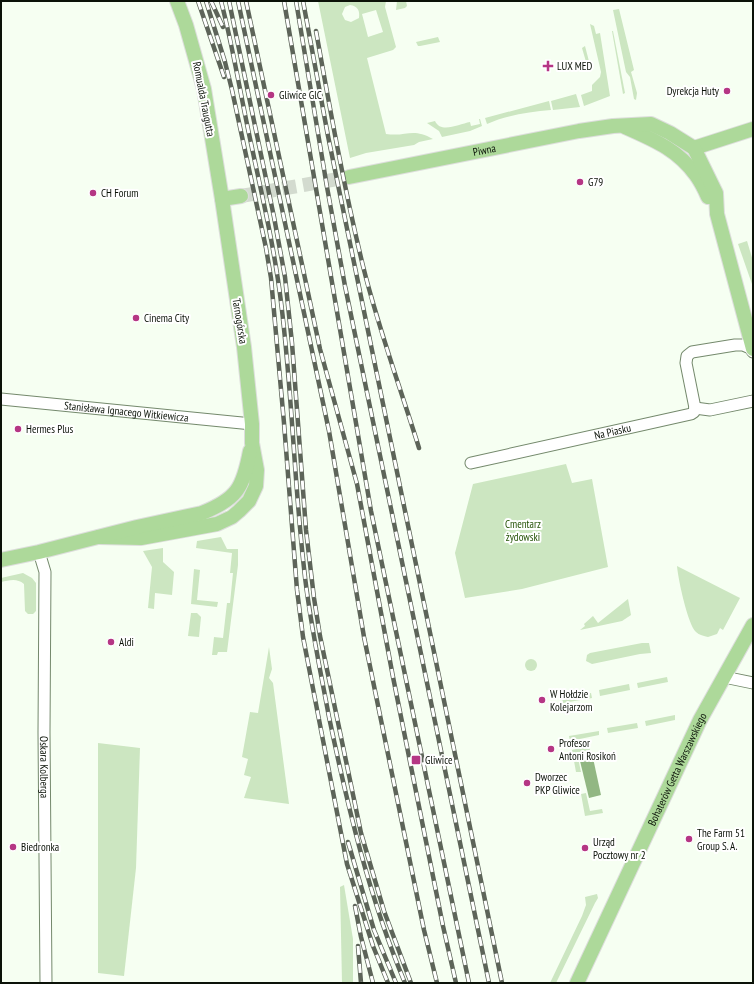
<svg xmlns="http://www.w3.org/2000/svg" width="754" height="984" font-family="'PT Sans Narrow',sans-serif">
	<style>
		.green { fill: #cce6c1; fill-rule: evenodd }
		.water { fill: #92b783 }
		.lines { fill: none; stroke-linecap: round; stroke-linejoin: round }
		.major-tunnel { stroke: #d3dbcf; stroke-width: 14; stroke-dasharray: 14 7; stroke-linecap: butt }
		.minor-casing { stroke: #74896c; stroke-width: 13 }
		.major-casing { stroke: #dddedc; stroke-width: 16 }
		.minor { stroke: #fff; stroke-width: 11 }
		.major { stroke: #add99a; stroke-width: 14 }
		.rail-casing { stroke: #5d6459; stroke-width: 4.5 }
		.rail { stroke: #fff; stroke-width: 3; stroke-dasharray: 9; stroke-linecap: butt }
		.poi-dot { fill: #b53684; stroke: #fff; stroke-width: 1.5 }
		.labels { text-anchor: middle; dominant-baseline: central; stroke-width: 4; stroke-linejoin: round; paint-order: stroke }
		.poi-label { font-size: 11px; fill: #0b1208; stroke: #fff; text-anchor: start }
		.street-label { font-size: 11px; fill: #0b1208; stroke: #fff }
		.park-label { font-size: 11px; fill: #245206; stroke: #fff }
	</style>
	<rect width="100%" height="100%" fill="#f6fff2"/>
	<g class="green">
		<path d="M318 1H386L385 7 396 47 393 50 367 58 386 134C407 137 412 127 433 139L419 142 414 145 366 153 350 158ZM350 5C358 6 360 11 359 18L351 22 345 20 342 14 345 7ZM376 10 383 32 368 37 362 14Z"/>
		<path d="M397 1H406L407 6 405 8 396 10Z"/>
		<path d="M619 9 634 70 631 72 637 93 636 100 634 99 630 77 626 72 613 10Z"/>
		<path d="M590 24 594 26 596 34 600 33 610 96 584 106 581 95 592 91V85L600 77 601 72Z"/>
		<path d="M612 31H613L625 93 623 94Z"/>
		<path d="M438 37 440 42 420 46H418L416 42Z"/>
		<path d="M585 46 591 69 589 72 582 48Z"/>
		<path d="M576 94 580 107 553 110 551 101Z"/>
		<path d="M549 101 551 110C529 112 507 115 487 124L485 118Z"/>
		<path d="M479 119H480L482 126 470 131 442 137 439 131 427 123 435 121C441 134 459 124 470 122L471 126 480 124Z"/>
		<path d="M747 241 753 261V287L738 244Z"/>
		<path d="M566 464 572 483 592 479 608 567 522 589 465 598 455 553 473 484Z"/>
		<path d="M221 537 227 549H238V565L227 652H218L217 655H212L214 637 223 638 227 603H230L233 573H230L232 553 196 548 197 541Z"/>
		<path d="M163 548V562L174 572 172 595 155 593 154 609 148 608 152 567 143 551Z"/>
		<path d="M677 566 740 598 723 630 720 628 717 634 708 637C704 636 699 635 696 632 688 625 678 579 677 566Z"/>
		<path d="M194 569 200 570 197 600 218 602 217 607 191 604Z"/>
		<path d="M23 573 32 578 36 583V611L33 614H28L25 611 24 584C17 578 10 580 1 582V578Z"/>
		<path d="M628 599 631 615 622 621 580 630 585 626 584 624 593 616 598 623Z"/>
		<path d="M191 613H197L201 617 199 637 188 636Z"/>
		<path d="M642 643H649L651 653 640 654 592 664 586 661 587 655 590 653Z"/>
		<path d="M269 647 272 669 269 678 273 683 289 804 244 798 251 777 244 775 248 759 242 757 250 712 258 713Z"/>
		<circle cx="531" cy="665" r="6"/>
		<path d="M667 677 668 682 638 688 637 683Z"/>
		<path d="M629 684 630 690 600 696 599 690Z"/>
		<path d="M591 693 592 698 563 703 562 698Z"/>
		<path d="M675 715V720L646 726 645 721Z"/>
		<path d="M637 723 638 728 608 733 607 728Z"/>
		<path d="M599 731V735L570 741 569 736Z"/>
		<path d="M98 743 140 748 136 868 124 976 98 973Z"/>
		<path d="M589 746 590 750 577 753 581 772H576L572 750Z"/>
		<path d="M586 793 590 811 602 809 603 813 585 816 581 794Z"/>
		<path d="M344 885 353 939V983H342L340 887Z"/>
		<path d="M597 894 598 898 595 903 556 983H550L582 916 586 905 585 897Z"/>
	</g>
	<path class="water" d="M593 758 601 795 589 798 580 761Z"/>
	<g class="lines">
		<path class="major-tunnel" d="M241 196 349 177"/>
		<defs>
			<g id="minor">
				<path id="s1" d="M1 399 252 424"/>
				<path d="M695 408 686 363 687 356 692 352 735 345H743L750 348 753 352"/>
				<path d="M695 408 710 410 753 401"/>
				<path id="s2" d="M471 463 691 414 694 412 695 408"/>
				<path id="s3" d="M39 552 45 572 44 732 46 983"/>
				<path d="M724 677 753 683"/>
			</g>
			<g id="major">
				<path d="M625 127C654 140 677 149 696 175 701 182 705 190 708 197"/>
				<path d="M694 148 753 129"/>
				<path id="s4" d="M349 177 579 131 613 126 651 124 670 133 694 148 716 193 717 214 753 349"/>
				<path d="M222 199 241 196"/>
				<path d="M99 537 141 538 217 524 232 517 239 511 249 501 256 486 257 470 252 443V424L244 347 222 199 204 89 186 25 177 1"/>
				<path d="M1 560 39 552 137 527 202 513C237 499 243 488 250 451"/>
				<path id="s5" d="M577 983 700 720 753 625"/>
			</g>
		</defs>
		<use href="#minor" class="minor-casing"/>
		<use href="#major" class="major-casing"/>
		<use href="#minor" class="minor"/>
		<use href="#major" class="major"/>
		<defs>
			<g id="rail">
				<path d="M198 1 224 77"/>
				<path d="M206 1 225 62 232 90 266 248 271 278 284 423 297 590 303 637 347 864 373 946 388 983"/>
				<path d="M211 1 223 27"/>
				<path d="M221 1C232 43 239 86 248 129 260 187 274 244 281 302 292 390 294 480 304 568 309 618 320 668 329 717 348 808 369 897 405 983"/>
				<path d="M229 1 274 217 285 277 292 343 306 530 314 598 320 636 361 833 384 911 411 983"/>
				<path d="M238 1 329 431 364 637 424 930 437 983"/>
				<path d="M246 1 320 349 357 484 393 677 443 926 456 983"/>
				<path d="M284 1 371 511 469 983"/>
				<path d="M296 1 327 187 345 286 489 983"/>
				<path d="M303 1 328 136 502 983"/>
				<path d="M316 31C330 109 344 188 363 266 378 327 400 387 419 448"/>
				<path d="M348 842 374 930 396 983"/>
				<path d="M355 906 361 937 373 983"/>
				<path d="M358 946 361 983"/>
			</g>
		</defs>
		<use href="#rail" class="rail-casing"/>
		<use href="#rail" class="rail"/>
	</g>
	<g class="poi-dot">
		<path d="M546 60h4v4h4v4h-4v4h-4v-4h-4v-4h4z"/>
		<circle cx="727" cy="91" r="4"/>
		<circle cx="271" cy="95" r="4"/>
		<circle cx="580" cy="182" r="4"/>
		<circle cx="93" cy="193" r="4"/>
		<circle cx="136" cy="318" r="4"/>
		<circle cx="18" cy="429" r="4"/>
		<circle cx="111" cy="642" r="4"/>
		<circle cx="542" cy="700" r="4"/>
		<circle cx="551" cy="749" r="4"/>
		<rect x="411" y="755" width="10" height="10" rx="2"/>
		<circle cx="527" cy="783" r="4"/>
		<circle cx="689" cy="839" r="4"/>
		<circle cx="13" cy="847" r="4"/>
		<circle cx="585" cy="848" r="4"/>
	</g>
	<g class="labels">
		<g class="poi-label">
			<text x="557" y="66">LUX MED</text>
			<text x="719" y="91" text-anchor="end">Dyrekcja Huty</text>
			<text x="279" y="95">Gliwice GlC</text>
			<text x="588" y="182">G79</text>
			<text x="101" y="193">CH Forum</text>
			<text x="144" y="318">Cinema City</text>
			<text x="26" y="429">Hermes Plus</text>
			<text x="119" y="642">Aldi</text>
			<text x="550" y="694">W Hołdzie<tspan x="550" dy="13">Kolejarzom</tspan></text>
			<text x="559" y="743">Profesor<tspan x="559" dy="13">Antoni Rosikoń</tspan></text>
			<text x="425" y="760">Gliwice</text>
			<text x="535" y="777">Dworzec<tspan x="535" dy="13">PKP Gliwice</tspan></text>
			<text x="697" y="833">The Farm 51<tspan x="697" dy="13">Group S. A.</tspan></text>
			<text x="593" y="842">Urząd<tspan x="593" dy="13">Pocztowy nr 2</tspan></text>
			<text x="21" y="847">Biedronka</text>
		</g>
		<g class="street-label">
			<text transform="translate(204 99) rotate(79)">Romualda Traugutta</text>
			<text stroke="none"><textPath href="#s4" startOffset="138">Piwna</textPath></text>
			<text transform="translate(240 321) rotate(81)">Tarnogórska</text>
			<text stroke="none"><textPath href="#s1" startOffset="126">Stanisława Ignacego Witkiewicza</textPath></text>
			<text stroke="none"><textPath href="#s2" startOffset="145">Na Piasku</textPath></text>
			<text stroke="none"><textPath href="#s3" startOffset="216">Oskara Kolberga</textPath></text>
			<text stroke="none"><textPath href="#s5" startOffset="236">Bohaterów Getta Warszawskiego</textPath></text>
		</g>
		<g class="park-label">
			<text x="523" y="524">Cmentarz<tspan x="523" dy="13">żydowski</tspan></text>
		</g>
	</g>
	<rect width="754" height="984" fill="none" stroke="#0b1208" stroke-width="4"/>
</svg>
